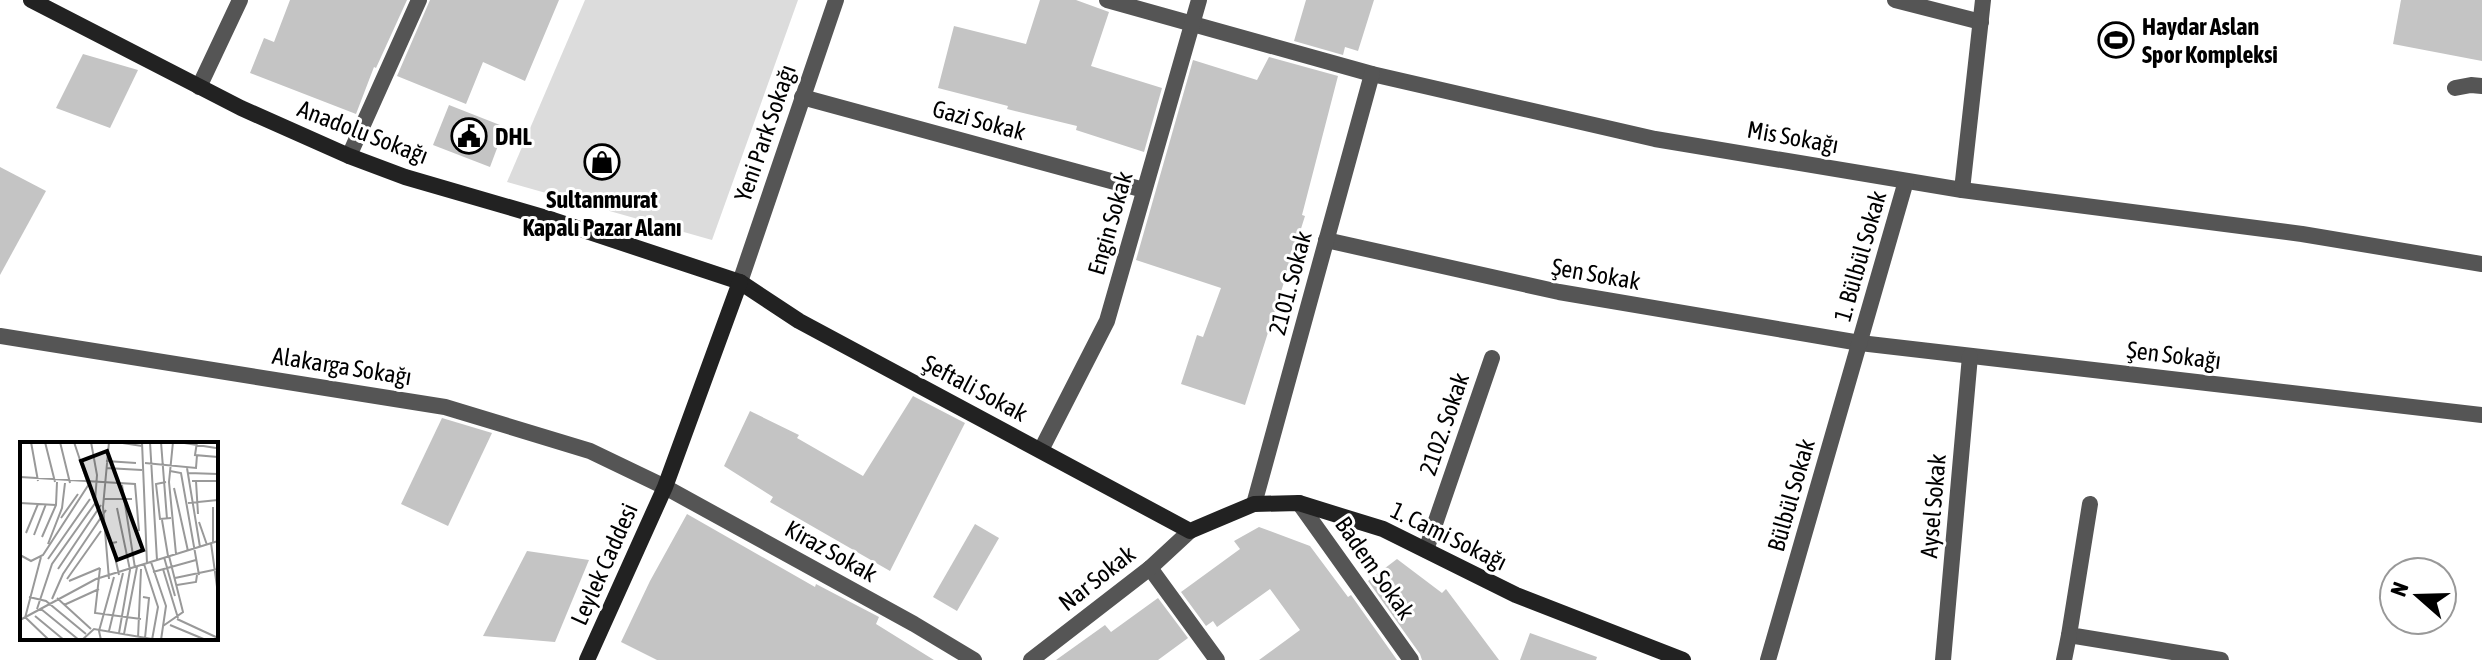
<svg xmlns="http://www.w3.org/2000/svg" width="2482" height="660" font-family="'Asap Condensed',sans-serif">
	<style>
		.green { fill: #dcdcdc }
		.building { fill: #c4c4c4 }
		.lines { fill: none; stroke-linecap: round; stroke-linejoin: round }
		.lane { stroke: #555; stroke-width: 16 }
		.street { stroke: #555; stroke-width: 16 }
		.secondary { stroke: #222; stroke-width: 16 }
		.labels { text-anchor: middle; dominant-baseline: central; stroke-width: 6; stroke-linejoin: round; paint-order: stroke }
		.poi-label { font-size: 24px; font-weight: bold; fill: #000; stroke: #fff; text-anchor: start }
		.street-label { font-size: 24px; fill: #000; stroke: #fff }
		.inset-road { fill: none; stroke: #999; stroke-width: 2 }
		.view { fill: #000; fill-opacity: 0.15; stroke: #000; stroke-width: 4 }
		.inset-edge { fill: none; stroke: #000; stroke-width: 4 }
	</style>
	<rect width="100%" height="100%" fill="#fff"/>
	<path class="green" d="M585 0H798L712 240 507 182Z"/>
	<g class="building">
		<path d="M290 0H407L376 68 374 67 356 114 250 73 264 38 274 42Z"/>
		<path d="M430 0H559L525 81 483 62 466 104 397 76Z"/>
		<path d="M1040 0H1076L1109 12 1091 66 1162 88 1144 152 1076 130 1077 126 1007 109 1008 106 938 88 954 26 1026 44Z"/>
		<path d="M1306 0H1374L1358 51 1345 47 1343 55 1294 41Z"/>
		<path d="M2401 0H2482V61L2393 44Z"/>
		<path d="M83 54 138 70 110 128 56 108Z"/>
		<path d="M1269 57 1338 76 1302 215 1305 216 1245 405 1181 384 1197 335 1203 337 1221 288 1136 260 1193 60 1257 80Z"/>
		<path d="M449 105 505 127 490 167 433 145Z"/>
		<path d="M0 167 46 191 0 275Z"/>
		<path d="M913 396 965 423 890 571 770 502 773 497 724 466 750 411 799 435 797 438 863 476Z"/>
		<path d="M442 418 492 433 448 526 401 504Z"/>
		<path d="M687 514 815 587 816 584 879 617 876 624 934 660H657L621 642 650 581Z"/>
		<path d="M975 524 999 538 957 611 933 597Z"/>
		<path d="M1259 527 1310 546 1348 597 1351 595 1397 660H1259L1300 630 1270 589 1217 627 1213 621 1206 626 1181 592 1240 549 1234 541Z"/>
		<path d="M527 551 589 560 555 642 483 636Z"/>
		<path d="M1397 559 1442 593 1446 589 1499 660H1422L1420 654 1368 581Z"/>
		<path d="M1158 598 1188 638 1158 660H1056L1105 625 1111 632Z"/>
		<path d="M1530 633 1597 657 1596 660H1520Z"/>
	</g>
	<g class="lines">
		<path class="lane" d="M2455 88 2471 85 2482 86"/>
		<g class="street">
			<path d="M1107 0 1372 74 1655 139 1962 190 2302 234 2482 264"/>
			<path d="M1895 0 1981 22"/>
			<path d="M199 87 240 0"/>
			<path d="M802 97 1144 190"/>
			<path d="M349 156 419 0"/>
			<path d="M1962 190 1983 0"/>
			<path d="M1326 240 1559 292 1860 343 2482 415"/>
			<path d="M740 282 836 0"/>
			<path d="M0 336 445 407 590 451 665 487 914 624 974 660"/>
			<path d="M1041 450 1107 321 1199 0"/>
			<path d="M1299 503 1411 660"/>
			<path d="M1254 504 1372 74"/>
			<path d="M2090 504 2069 635 2221 660"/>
			<path d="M1426 550 1492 358"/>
			<path d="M1150 568 1217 660"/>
			<path d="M1031 660 1150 568 1190 531"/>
			<path d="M1768 660 1906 181"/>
			<path d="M1943 660 1970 356"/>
			<path d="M2064 660 2069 635"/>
		</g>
		<g class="secondary">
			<path d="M31 0 241 108 349 156 405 177 553 220 740 282 799 321 1190 531 1254 504 1299 503 1383 529 1516 595 1683 660"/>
			<path d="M587 660 665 487 740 282"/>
		</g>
	</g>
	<defs>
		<symbol id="stadium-ring" viewBox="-11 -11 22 22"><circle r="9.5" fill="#fff" stroke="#000" stroke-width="1.5"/><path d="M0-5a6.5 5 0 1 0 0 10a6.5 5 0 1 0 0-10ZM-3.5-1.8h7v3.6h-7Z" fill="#000"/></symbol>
		<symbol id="civic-ring" viewBox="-11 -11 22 22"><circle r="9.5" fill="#fff" stroke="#000" stroke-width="1.5"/><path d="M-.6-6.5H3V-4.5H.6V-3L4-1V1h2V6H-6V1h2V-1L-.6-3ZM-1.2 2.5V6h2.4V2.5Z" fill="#000"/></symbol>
		<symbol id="shop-ring" viewBox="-11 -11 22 22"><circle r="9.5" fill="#fff" stroke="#000" stroke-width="1.5"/><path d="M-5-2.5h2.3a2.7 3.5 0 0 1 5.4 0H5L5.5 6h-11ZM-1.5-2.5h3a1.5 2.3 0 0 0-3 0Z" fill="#000"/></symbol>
	</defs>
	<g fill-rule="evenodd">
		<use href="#stadium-ring" x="2096" y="20" width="40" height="40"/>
		<use href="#civic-ring" x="449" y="116" width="40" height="40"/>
		<use href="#shop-ring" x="582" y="142" width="40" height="40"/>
	</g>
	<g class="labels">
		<g class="poi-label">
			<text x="2142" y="26">Haydar Aslan<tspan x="2142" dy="28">Spor Kompleksi</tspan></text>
			<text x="495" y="136">DHL</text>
			<text x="602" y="199" text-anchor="middle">Sultanmurat<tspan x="602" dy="28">Kapalı Pazar Alanı</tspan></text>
		</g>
		<g class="street-label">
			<text transform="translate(979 120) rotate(15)">Gazi Sokak</text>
			<text transform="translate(363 132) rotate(21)">Anadolu Sokağı</text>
			<text transform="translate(765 133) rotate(-71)">Yeni Park Sokağı</text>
			<text transform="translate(1793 137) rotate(10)">Mis Sokağı</text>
			<text transform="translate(1110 223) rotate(-74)">Engin Sokak</text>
			<text transform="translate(1860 256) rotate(-74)">1. Bülbül Sokak</text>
			<text transform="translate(1596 274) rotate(10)">Şen Sokak</text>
			<text transform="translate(1290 283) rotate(-75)">2101. Sokak</text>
			<text transform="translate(2174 355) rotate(7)">Şen Sokağı</text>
			<text transform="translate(342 366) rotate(9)">Alakarga Sokağı</text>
			<text transform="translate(975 388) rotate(28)">Şeftali Sokak</text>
			<text transform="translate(1444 424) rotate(-71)">2102. Sokak</text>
			<text transform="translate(1791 495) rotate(-74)">Bülbül Sokak</text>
			<text transform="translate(1933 506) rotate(-85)">Aysel Sokak</text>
			<text transform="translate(1449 536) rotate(26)">1. Cami Sokağı</text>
			<text transform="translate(831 551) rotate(29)">Kiraz Sokak</text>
			<text transform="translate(604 564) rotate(-66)">Leylek Caddesi</text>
			<text transform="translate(1375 568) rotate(55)">Badem Sokak</text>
			<text transform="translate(1097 578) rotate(-38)">Nar Sokak</text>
		</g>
	</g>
	<g transform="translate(20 442)">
		<rect width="198" height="198" fill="#fff"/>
		<path class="inset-road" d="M11 0 18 39M25 0 35 40M40 0 50 41M54 0 68 42M71 0 77 33 75 59M96 0 122 4M122 0 127 121M130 0 137 118M141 0 147 77M153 0 149 40 156 112M158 0 196 6M177 0 175 13 198 15M86 19 116 21M125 21 176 26 177 13M86 26 122 28M167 26 180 105M150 29 161 31 179 133M168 31 198 32M0 35 115 42 119 89M172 39H198M176 39 178 72M146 40 136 42 140 77 151 76M102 43 115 126M154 46 168 109M84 57H112M0 61 36 63M168 61 198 58M97 66 110 128 99 191M41 76 58 52M142 78 148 114M179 80 187 103M6 91 18 62M14 93 26 62M22 95 36 63 37 40M97 100 92 101 99 133M191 101 198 152M193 101V65M28 102 42 66 45 41M0 113 11 119 23 113 69 42M144 115 155 154M28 117 70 57M131 120 146 164 141 198M124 122 138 165 132 198M80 126 75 171 121 177M38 127 81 63M143 127 158 176M133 130 176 118M155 136 198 127M47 137 81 89M89 137 83 65 89 0M49 139 80 126M157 143 176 140 177 133M9 155 26 159 66 192M123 155 129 156 125 196M37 156 71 187M32 157 43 132 86 68M44 163 79 147M17 167 32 122 76 60M21 167 59 198M15 174 44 198M5 175 29 198M5 176 21 115M157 177 198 196M0 178 76 137 198 99M150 183 186 198M143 184 163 170 149 114M89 189 103 131M104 192 117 125M118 196 121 127M62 198 74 187 132 197M81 198 79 189 94 135"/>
		<path class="view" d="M87 9 123 108 97 118 61 19Z"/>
		<rect width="198" height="198" class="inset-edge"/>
	</g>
	<g transform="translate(2418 596) rotate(290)"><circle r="38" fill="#ffffff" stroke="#999999" stroke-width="2"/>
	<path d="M0-6L14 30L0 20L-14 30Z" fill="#000000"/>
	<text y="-12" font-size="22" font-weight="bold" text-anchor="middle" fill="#000000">N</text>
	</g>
</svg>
